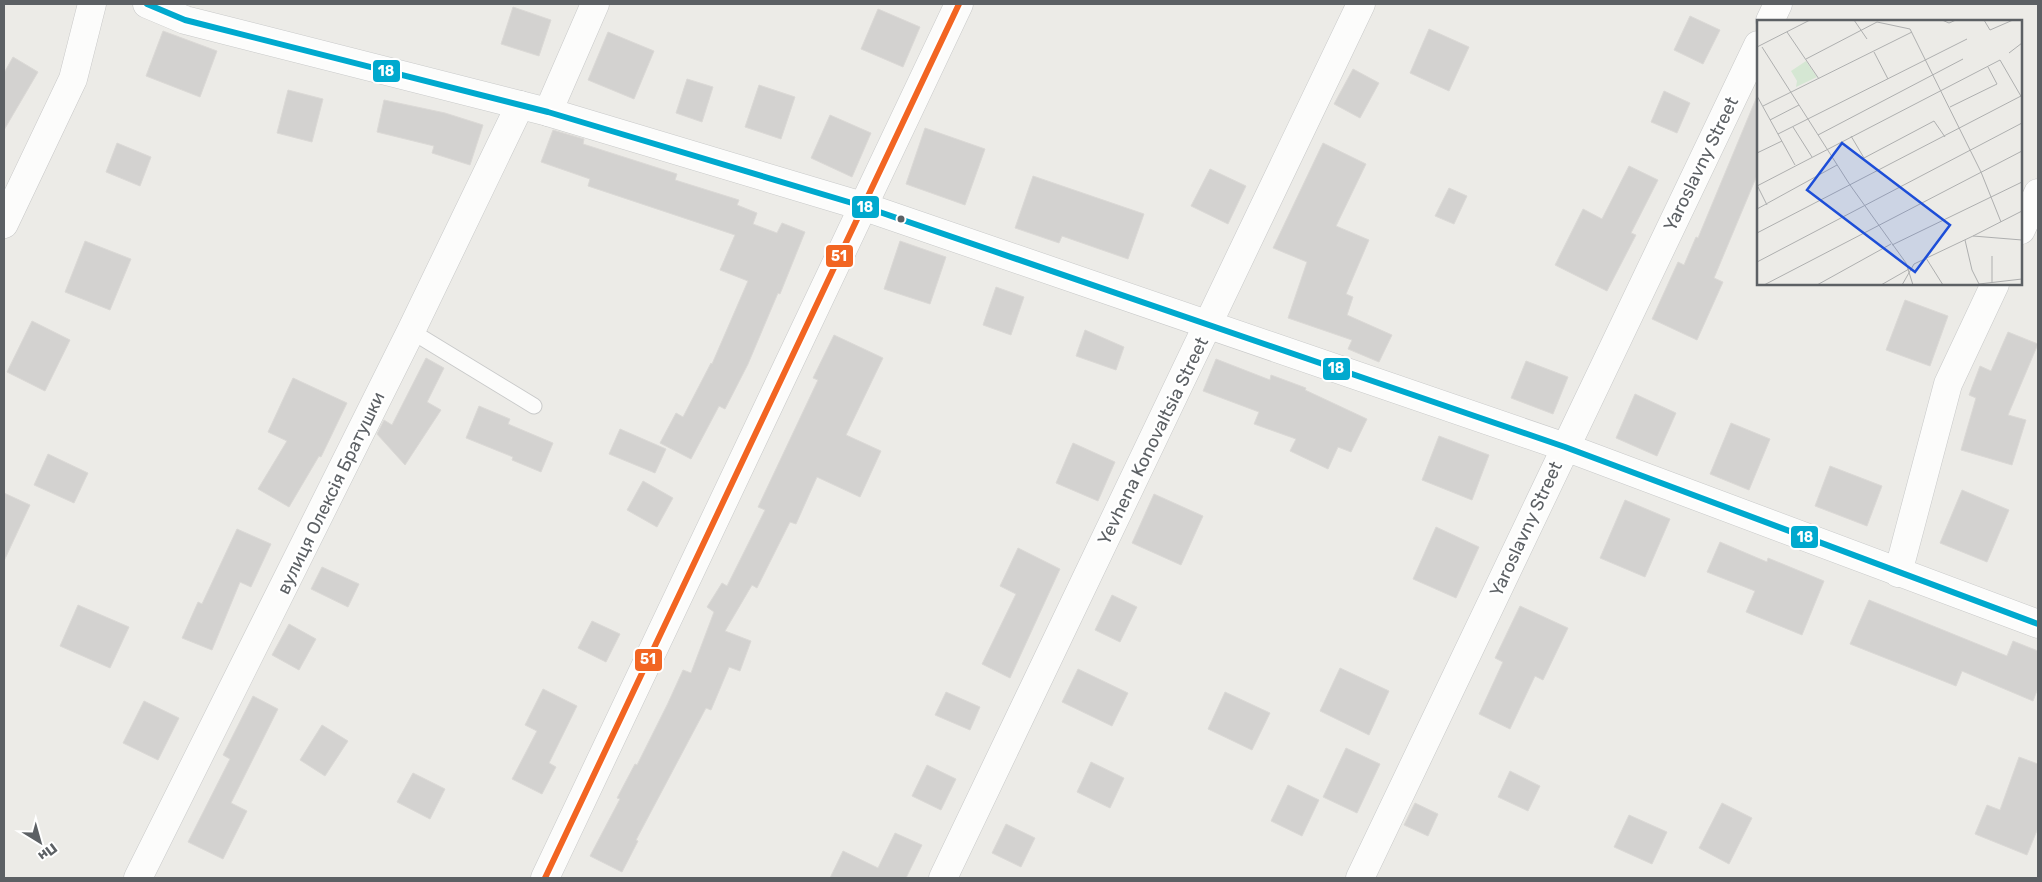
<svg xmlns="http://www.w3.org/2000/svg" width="2042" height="882" font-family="Rubik,sans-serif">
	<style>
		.building { fill: #d3d2d0; stroke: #dbd9d6 }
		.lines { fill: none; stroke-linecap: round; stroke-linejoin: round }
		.lane-casing { stroke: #c8c9c9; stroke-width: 17 }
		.street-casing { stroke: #c8c9c9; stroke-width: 29 }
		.secondary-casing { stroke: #c7c7c7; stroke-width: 29 }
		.lane { stroke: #fcfcfb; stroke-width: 15 }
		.street { stroke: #fcfcfb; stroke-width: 28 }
		.secondary { stroke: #fcfcfb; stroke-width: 28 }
		.bus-1-casing { stroke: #fff; stroke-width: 10 }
		.bus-2-casing { stroke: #fff; stroke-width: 10 }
		.bus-1 { stroke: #00a9ce; stroke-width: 6 }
		.bus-2 { stroke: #f26522; stroke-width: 6 }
		.bus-dot { fill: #5c6064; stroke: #fff; stroke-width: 2 }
		.labels { text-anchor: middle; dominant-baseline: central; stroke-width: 5; stroke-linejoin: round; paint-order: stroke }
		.street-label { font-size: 18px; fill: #5c6064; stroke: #fff }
		.inset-road { fill: none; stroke: #aeafaf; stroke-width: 1 }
		.view { fill: #1d4ed8; fill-opacity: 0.15; stroke: #1d4ed8; stroke-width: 2.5 }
		.inset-edge { fill: none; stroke: #5c6064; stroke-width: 2.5 }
		.line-badge { stroke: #fff; stroke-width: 2 }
		.badge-label { font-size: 14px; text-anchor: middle; font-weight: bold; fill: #fff }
	</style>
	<rect width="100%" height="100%" fill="#ecebe7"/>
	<g class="building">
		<path d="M513 7 551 20 539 56 501 44Z"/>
		<path d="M878 9 920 27 903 67 861 49Z"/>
		<path d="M1690 16 1720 30 1703 64 1674 50Z"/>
		<path d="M1429 29 1469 47 1449 91 1410 73Z"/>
		<path d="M163 31 217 51 200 97 146 76Z"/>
		<path d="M608 32 654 51 634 99 588 80Z"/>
		<path d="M13 57 38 72 4 130V73Z"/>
		<path d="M1353 69 1379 83 1360 118 1334 104Z"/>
		<path d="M687 79 713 87 702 122 676 113Z"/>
		<path d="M759 85 795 97 781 139 745 127Z"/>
		<path d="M288 90 323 99 312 142 277 133Z"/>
		<path d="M1664 91 1690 103 1677 133 1651 122Z"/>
		<path d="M1758 94V173L1714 278 1723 282 1697 340 1652 319 1678 262 1684 265 1696 237 1698 238Z"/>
		<path d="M384 100 445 113 483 125 470 165 432 153 434 146 377 132Z"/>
		<path d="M830 115 871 133 852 177 811 158Z"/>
		<path d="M925 128 985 149 965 205 906 184Z"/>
		<path d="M553 130 584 139 583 144 677 174 675 180 739 200 737 205 757 213 753 224 777 233 782 223 805 232 780 294 778 293 748 364 725 409 719 406 691 459 660 443 676 413 683 417 711 363 712 364 748 281 720 270 735 235 588 186 590 179 541 162Z"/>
		<path d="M117 143 151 157 140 186 106 172Z"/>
		<path d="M1323 143 1366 164 1336 226 1369 240 1346 294 1353 297 1347 315 1392 335 1379 362 1348 349 1352 340 1288 318 1307 262 1273 248Z"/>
		<path d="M1629 166 1658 180 1631 233 1636 235 1607 291 1555 265 1583 209 1602 219Z"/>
		<path d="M1210 169 1246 186 1228 224 1191 206Z"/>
		<path d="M1033 176 1144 214 1128 259 1062 236 1059 243 1015 228Z"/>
		<path d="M1449 188 1467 196 1454 224 1435 216Z"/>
		<path d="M85 241 131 259 110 310 65 292Z"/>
		<path d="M900 241 946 257 930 304 884 289Z"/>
		<path d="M996 287 1024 297 1011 335 983 325Z"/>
		<path d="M1905 300 1948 316 1930 366 1886 350Z"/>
		<path d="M32 321 70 340 45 391 7 372Z"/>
		<path d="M1085 330 1124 347 1116 370 1076 356Z"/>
		<path d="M2008 332 2038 344 2008 415 2026 420 2012 465 1961 450 1976 398 1969 395 1980 366 1991 371Z"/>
		<path d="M834 335 883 358 846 435 881 451 860 497 817 477 796 524 790 522 757 588 752 585 725 631 751 641 740 671 729 667 711 710 706 708 636 840 638 841 622 872 590 856 620 799 617 798 635 764 637 765 668 703 683 670 691 673 714 612 707 607 722 583 727 586 765 510 758 507 818 380 813 378Z"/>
		<path d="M426 358 444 368 427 402 441 410 405 465 377 434 384 420 392 425Z"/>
		<path d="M1216 359 1270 380 1271 375 1306 388 1305 390 1367 419 1351 452 1338 447 1328 469 1290 451 1296 439 1254 424 1259 412 1203 391Z"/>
		<path d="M1526 361 1568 377 1553 414 1511 398Z"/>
		<path d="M293 378 347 403 321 457 319 456 289 507 258 489 287 441 268 432Z"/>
		<path d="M1635 394 1676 413 1657 456 1616 438Z"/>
		<path d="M479 406 510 419 508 424 553 443 541 472 512 460 513 457 466 438Z"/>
		<path d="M1731 423 1770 439 1749 490 1710 474Z"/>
		<path d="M620 429 666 449 655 473 609 454Z"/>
		<path d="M1439 436 1489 455 1472 500 1422 480Z"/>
		<path d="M1073 443 1115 462 1098 501 1056 483Z"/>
		<path d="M48 454 88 473 74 503 34 485Z"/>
		<path d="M1830 466 1882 486 1867 526 1815 506Z"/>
		<path d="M643 481 673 498 657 527 627 510Z"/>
		<path d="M1962 490 2009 510 1987 562 1940 543Z"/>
		<path d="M4 493 30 505 4 561Z"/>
		<path d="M1154 494 1203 516 1181 565 1132 543Z"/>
		<path d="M1625 500 1670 519 1645 577 1600 558Z"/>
		<path d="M1436 527 1479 547 1456 598 1413 579Z"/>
		<path d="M237 529 271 544 251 587 240 582 212 650 182 638 198 602 202 604Z"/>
		<path d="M1720 542 1767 562 1768 558 1824 581 1802 635 1746 612 1755 591 1707 572Z"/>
		<path d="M1018 548 1060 569 1010 678 982 664 1016 594 1000 586Z"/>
		<path d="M322 567 359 584 348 607 311 589Z"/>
		<path d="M1112 595 1137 607 1120 642 1095 630Z"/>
		<path d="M1869 600 2007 656 2013 641 2038 651V688L2033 701 1962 671 1956 686 1850 644Z"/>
		<path d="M78 605 129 627 110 668 60 646Z"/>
		<path d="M1520 606 1568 628 1543 680 1535 676 1510 729 1479 714 1503 662 1495 658Z"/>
		<path d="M592 621 620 634 606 662 578 648Z"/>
		<path d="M289 624 316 639 299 670 272 655Z"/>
		<path d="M1340 668 1389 691 1369 735 1320 711Z"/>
		<path d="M1078 669 1128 693 1112 726 1062 702Z"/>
		<path d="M543 689 577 706 549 763 556 767 542 794 512 779 537 731 525 725Z"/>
		<path d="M946 692 980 707 970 730 935 715Z"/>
		<path d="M1225 692 1270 713 1252 750 1208 729Z"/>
		<path d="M253 696 278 709 231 803 247 811 223 859 188 842 230 759 223 755Z"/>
		<path d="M144 701 179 718 158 760 123 743Z"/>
		<path d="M322 725 348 741 325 776 300 760Z"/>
		<path d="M1346 748 1380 764 1357 813 1323 797Z"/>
		<path d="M2019 757 2038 764V828L2027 855 1975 834 1987 805 2000 810Z"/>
		<path d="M1091 762 1124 778 1110 808 1077 792Z"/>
		<path d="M927 765 956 779 941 810 912 796Z"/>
		<path d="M1510 771 1540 786 1528 811 1498 797Z"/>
		<path d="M413 773 445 789 430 819 397 802Z"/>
		<path d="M1288 785 1319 800 1302 836 1271 821Z"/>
		<path d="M1415 803 1438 814 1428 836 1404 825Z"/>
		<path d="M1722 803 1752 818 1729 864 1699 848Z"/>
		<path d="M1629 815 1667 832 1652 864 1614 847Z"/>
		<path d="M1006 824 1035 838 1021 867 992 853Z"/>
		<path d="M895 833 922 845 906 878H830L843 851 878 868Z"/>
	</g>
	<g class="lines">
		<defs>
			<path id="lane" d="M411 331 534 406"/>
			<g id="street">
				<path d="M147 4 185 20 548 112 862 206 1565 447 2038 624"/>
				<path d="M1770 21 1778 4"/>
				<path d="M548 112 595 4"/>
				<path d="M2021 230 2038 193"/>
				<path d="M1898 573 1948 384 1995 284"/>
				<path d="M138 878 411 331 520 105"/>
				<path d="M545 878 959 4"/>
				<path d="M943 878 1361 4"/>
				<path d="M1360 878 1758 45"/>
			</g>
			<path id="secondary" d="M4 224 73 79 92 4"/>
		</defs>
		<use href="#lane" class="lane-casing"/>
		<use href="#street" class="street-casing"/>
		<use href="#secondary" class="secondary-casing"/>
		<use href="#lane" class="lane"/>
		<use href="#street" class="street"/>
		<use href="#secondary" class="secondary"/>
		<defs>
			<path id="bus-1" d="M147 4 185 20 548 112 862 206 1565 447 2038 624"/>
			<path id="bus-2" d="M545 878 959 4"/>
		</defs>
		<use href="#bus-1" class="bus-1-casing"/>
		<use href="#bus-2" class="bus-2-casing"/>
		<use href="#bus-1" class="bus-1"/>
		<use href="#bus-2" class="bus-2"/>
	</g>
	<circle class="bus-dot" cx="901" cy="219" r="4.5"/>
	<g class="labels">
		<g class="street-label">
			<text transform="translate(1701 164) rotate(-64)">Yaroslavny Street</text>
			<text transform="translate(1153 441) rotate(-64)">Yevhena Konovaltsia Street</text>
			<text transform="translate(331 493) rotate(-64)">вулиця Олексія Братушки</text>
			<text transform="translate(1526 529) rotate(-65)">Yaroslavny Street</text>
		</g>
	</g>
	<g transform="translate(1757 20)">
		<rect width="265" height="265" fill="#ecebe7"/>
		<path d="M49 41 60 57 39 67 40 61 34 51Z" fill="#d5e7d3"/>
		<path class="inset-road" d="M97 0 110 19M185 0 192 3 199 0M227 0 233 10 256 0M30 12 62 59M0 27 53 0M5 27 93 165 149 243 156 265M117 32 131 59M252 33 265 23M49 39 120 2 153 9 224 152 244 202M0 76 38 145M6 86 155 12M193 87 240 64 231 47M13 100 42 85M36 107 55 137M21 114 210 19M61 115 206 39M94 116 107 138 177 101 188 117M0 133 25 121M0 165 10 185M0 166 243 40 265 78M0 189 80 145M0 213 264 76M216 216 265 191M208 220 215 250 222 264 265 259M135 225 265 162M235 236V262M169 238 186 265M0 242 265 103M7 265 265 131M60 265 134 224M124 265 152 249M145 265 157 244 216 216 265 220"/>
		<path class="view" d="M85 123 193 205 158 252 50 170Z"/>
		<rect width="265" height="265" class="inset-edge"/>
	</g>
	<g class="line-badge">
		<rect x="372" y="59" width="29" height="24" rx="5" fill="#00a9ce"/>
		<rect x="851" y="195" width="29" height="24" rx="5" fill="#00a9ce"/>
		<rect x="825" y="244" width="29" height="24" rx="5" fill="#f26522"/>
		<rect x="1322" y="357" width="29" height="24" rx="5" fill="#00a9ce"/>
		<rect x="1790" y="525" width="29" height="24" rx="5" fill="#00a9ce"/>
		<rect x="634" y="648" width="29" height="24" rx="5" fill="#f26522"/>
	</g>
	<g class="badge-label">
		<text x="386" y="76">18</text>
		<text x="865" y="212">18</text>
		<text x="839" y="261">51</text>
		<text x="1336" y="373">18</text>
		<text x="1805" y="542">18</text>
		<text x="648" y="664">51</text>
	</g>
	<rect width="2042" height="882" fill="none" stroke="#5c6064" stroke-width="10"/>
	<g transform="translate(40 842) rotate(143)" stroke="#ffffff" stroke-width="4" paint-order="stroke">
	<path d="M0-4L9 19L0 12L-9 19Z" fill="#5c6064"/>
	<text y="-8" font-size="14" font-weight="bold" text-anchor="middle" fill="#5c6064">Пн</text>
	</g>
</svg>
